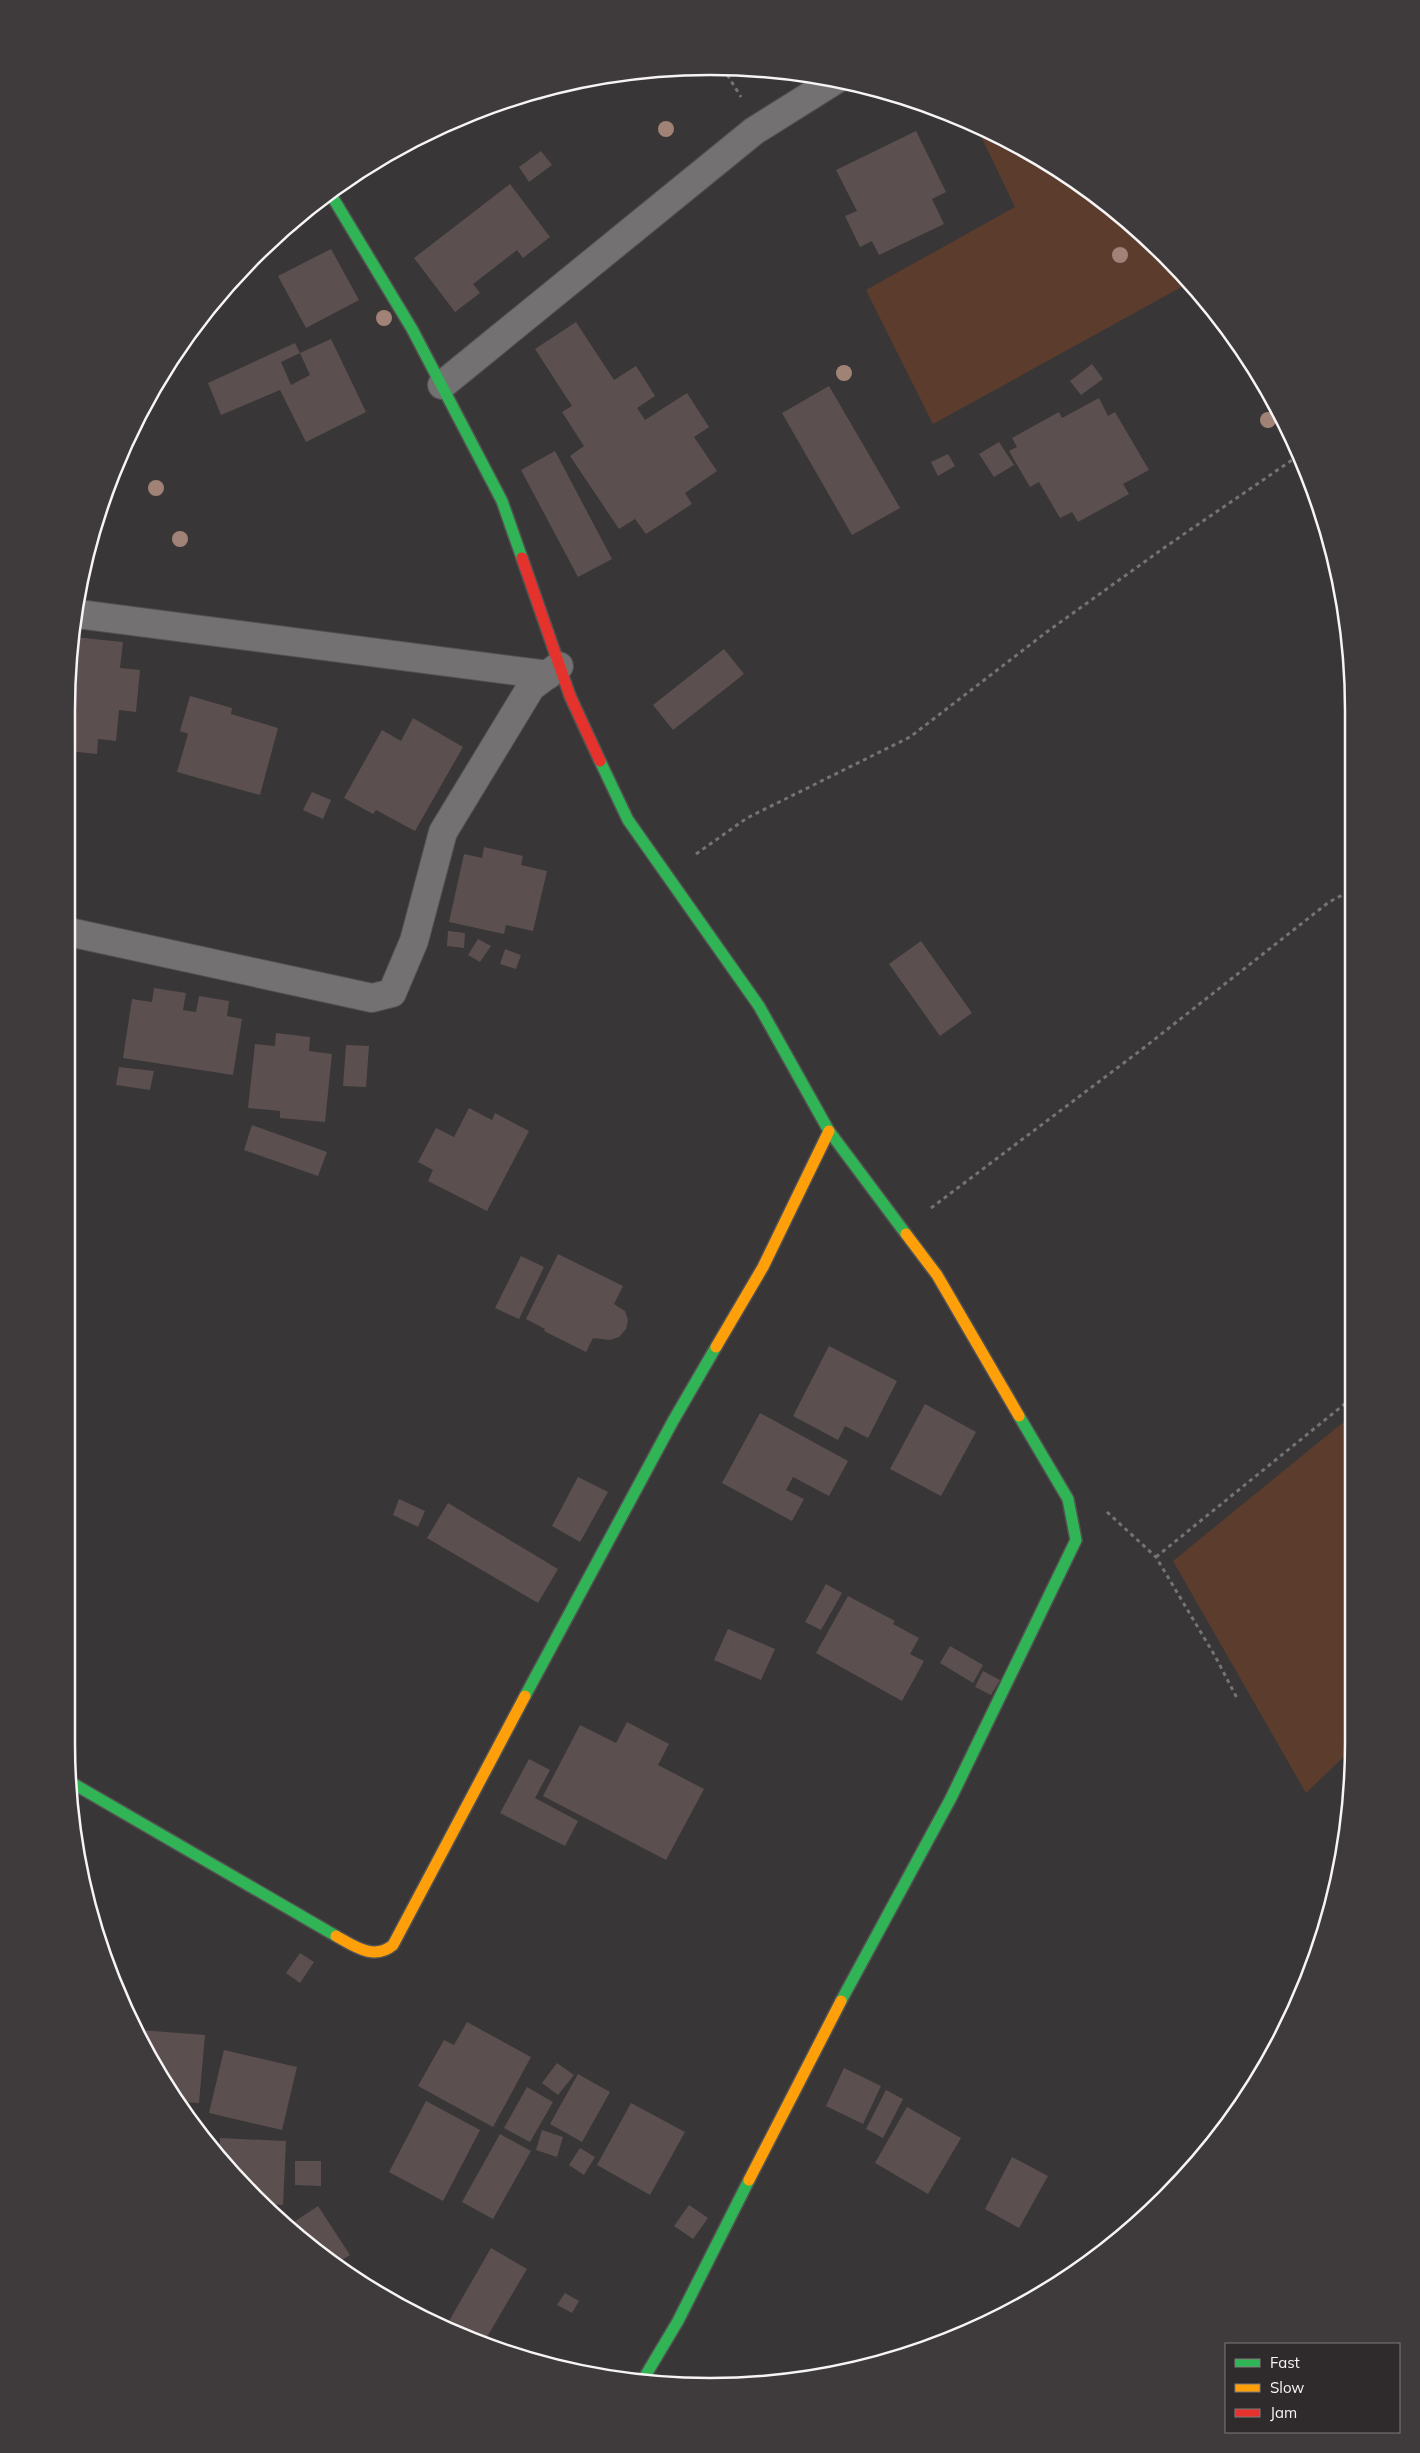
<svg xmlns="http://www.w3.org/2000/svg" width="1420" height="2453" font-family="Mulish,sans-serif">
	<style>
		.green { fill: #5c3d2d }
		.building { fill: #5c4f4f; fill-rule: evenodd }
		.lines { fill: none; stroke-linecap: round; stroke-linejoin: round }
		.street-casing { stroke: #535252; stroke-width: 30 }
		.fast-casing { stroke: #535252; stroke-width: 14 }
		.slow-casing { stroke: #535252; stroke-width: 14 }
		.jam-casing { stroke: #535252; stroke-width: 14 }
		.path { stroke: #757474; stroke-width: 3; stroke-dasharray: 4 4; stroke-linecap: butt }
		.street { stroke: #737172; stroke-width: 28 }
		.fast { stroke: #30b455; stroke-width: 11 }
		.slow { stroke: #ff9f0a; stroke-width: 11 }
		.jam { stroke: #e5322d; stroke-width: 11 }
		.tree { fill: #a08376 }
		.rim { fill: none; stroke: #f6f4f4; stroke-width: 2.5 }
	</style>
	<rect width="100%" height="100%" fill="#383637"/>
	<g class="green">
		<path d="M976 126 1067 175 1165 255 1187 284 933 424 866 290 1015 207Z"/>
		<path d="M1352 1415V1749L1306 1793 1173 1561Z"/>
	</g>
	<g class="building">
		<path d="M560 86 540 101 534 94 543 91Z"/>
		<path d="M916 131 946 192 932 199 944 224 879 255 872 241 860 247 845 216 857 211 836 170Z"/>
		<path d="M541 151 552 165 529 182 519 167Z"/>
		<path d="M510 184 550 237 523 258 517 250 473 284 480 293 455 312 414 258Z"/>
		<path d="M294 223 298 230 266 247V246Z"/>
		<path d="M331 249 359 300 306 328 278 276Z"/>
		<path d="M576 322 614 380 636 366 655 396 637 408 645 420 687 393 709 427 694 437 717 471 685 493 692 504 646 534 635 519 619 529 570 456 584 446 562 412 572 406 535 349Z"/>
		<path d="M331 339 366 412 306 442 280 390 221 415 208 383 295 343 300 353ZM300 353 310 375 291 385 281 362Z"/>
		<path d="M1092 364 1103 379 1081 395 1070 381Z"/>
		<path d="M829 386 900 508 852 535 782 413Z"/>
		<path d="M1099 398 1108 416 1115 412 1149 470 1123 484 1129 494 1078 522 1072 512 1060 518 1039 482 1030 487 1009 451 1017 447 1012 438 1059 412 1062 418Z"/>
		<path d="M999 442 1014 465 994 477 979 454Z"/>
		<path d="M555 451 612 559 578 577 521 470Z"/>
		<path d="M948 454 955 466 938 476 931 462Z"/>
		<path d="M74 637 123 642 120 668 140 670 136 712 119 710 116 741 98 739 97 754 68 751V668Z"/>
		<path d="M724 649 744 674 673 730 653 705Z"/>
		<path d="M190 696 232 708 231 714 278 728 260 795 177 772 188 734 180 731Z"/>
		<path d="M413 718 463 747 415 831 376 810 373 814 344 798 382 730 401 741Z"/>
		<path d="M312 792 331 800 323 819 303 810Z"/>
		<path d="M484 847 523 856 521 865 547 871 533 931 506 925 504 934 449 922 464 854 482 858Z"/>
		<path d="M448 931 465 933 464 948 447 946Z"/>
		<path d="M478 939 491 946 480 962 468 955Z"/>
		<path d="M921 941 972 1013 940 1036 889 964Z"/>
		<path d="M505 949 521 955 516 969 500 964Z"/>
		<path d="M154 988 186 993 183 1010 196 1012 199 996 229 1001 227 1016 242 1019 233 1075 123 1058 132 999 152 1002Z"/>
		<path d="M276 1033 310 1037 309 1051 332 1054 325 1122 280 1118V1111L248 1108 255 1044 275 1046Z"/>
		<path d="M346 1045 369 1046 366 1087 343 1086Z"/>
		<path d="M119 1067 154 1071 150 1090 116 1085Z"/>
		<path d="M469 1108 492 1120 495 1113 529 1131 487 1211 428 1181 433 1170 418 1162 436 1128 454 1137Z"/>
		<path d="M252 1125 327 1152 318 1176 244 1150Z"/>
		<path d="M558 1254 623 1286 614 1304 625 1311 628 1320 626 1329 619 1337 610 1340 593 1338 586 1352 544 1331 545 1329 526 1319Z"/>
		<path d="M521 1256 544 1267 519 1319 495 1308Z"/>
		<path d="M829 1346 897 1381 868 1438 845 1426 838 1440 793 1416Z"/>
		<path d="M925 1404 976 1432 941 1496 890 1469Z"/>
		<path d="M760 1413 848 1461 829 1496 793 1477 786 1490 804 1499 792 1521 722 1483Z"/>
		<path d="M578 1477 608 1492 580 1542 552 1526Z"/>
		<path d="M399 1499 425 1511 418 1527 393 1515Z"/>
		<path d="M448 1503 558 1569 538 1603 427 1538Z"/>
		<path d="M826 1584 842 1593 821 1630 805 1622Z"/>
		<path d="M848 1596 895 1621 893 1624 919 1638 910 1654 924 1661 902 1701 816 1653Z"/>
		<path d="M728 1629 775 1649 761 1680 714 1660Z"/>
		<path d="M950 1646 983 1665 973 1683 940 1663Z"/>
		<path d="M983 1671 1000 1680 991 1695 975 1687Z"/>
		<path d="M627 1722 669 1744 658 1765 704 1789 666 1860 543 1796 580 1725 616 1743Z"/>
		<path d="M529 1759 550 1770 535 1798 578 1821 565 1846 500 1813Z"/>
		<path d="M300 1953 314 1962 300 1983 286 1973Z"/>
		<path d="M467 2022 531 2057 493 2127 418 2086 444 2040 454 2045Z"/>
		<path d="M140 2030 205 2035 199 2103 179 2102 139 2038Z"/>
		<path d="M224 2050 297 2067 282 2130 209 2113Z"/>
		<path d="M557 2063 574 2075 558 2095 542 2083Z"/>
		<path d="M844 2068 881 2086 863 2124 826 2106Z"/>
		<path d="M578 2074 610 2092 582 2142 550 2124Z"/>
		<path d="M527 2087 553 2102 530 2142 504 2128Z"/>
		<path d="M886 2090 903 2099 883 2138 866 2129Z"/>
		<path d="M426 2101 480 2130 443 2201 389 2172Z"/>
		<path d="M631 2103 685 2132 650 2195 597 2165Z"/>
		<path d="M907 2107 961 2138 928 2194 875 2163Z"/>
		<path d="M542 2130 563 2137 557 2157 536 2150Z"/>
		<path d="M500 2134 531 2151 493 2219 462 2202Z"/>
		<path d="M220 2138 286 2141 283 2205 262 2204 255 2198 220 2158Z"/>
		<path d="M580 2148 595 2157 584 2175 569 2165Z"/>
		<path d="M1012 2157 1048 2176 1019 2228 985 2209Z"/>
		<path d="M295 2161H321V2186L295 2185Z"/>
		<path d="M689 2205 708 2218 693 2239 674 2226Z"/>
		<path d="M318 2206 350 2255 335 2264 295 2231 291 2224Z"/>
		<path d="M491 2248 527 2269 484 2342 445 2328Z"/>
		<path d="M565 2293 579 2301 572 2313 557 2305Z"/>
	</g>
	<g class="lines">
		<defs>
			<g id="street">
				<path d="M442 385 754 131 837 79"/>
				<path d="M78 614 548 675"/>
				<path d="M69 932 372 998 392 993 414 941 443 832 531 687 559 666"/>
			</g>
			<g id="fast">
				<path d="M330 193 412 329 502 501 522 558"/>
				<path d="M600 761 628 820 759 1006 829 1131 906 1234"/>
				<path d="M525 1696 673 1421 716 1347"/>
				<path d="M72 1783 336 1936"/>
				<path d="M841 2001 951 1798 1076 1540 1068 1499 1019 1416"/>
				<path d="M644 2378 678 2321 749 2180"/>
			</g>
			<g id="slow">
				<path d="M906 1234 937 1275 1019 1416"/>
				<path d="M716 1347 763 1267 829 1131"/>
				<path d="M336 1936C354 1946 374 1961 393 1945L525 1696"/>
				<path d="M749 2180 841 2001"/>
			</g>
			<path id="jam" d="M522 558 570 696 600 761"/>
		</defs>
		<use href="#street" class="street-casing"/>
		<use href="#fast" class="fast-casing"/>
		<use href="#slow" class="slow-casing"/>
		<use href="#jam" class="jam-casing"/>
		<g class="path">
			<path d="M723 68 741 97"/>
			<path d="M696 854 747 818 910 737 1048 631 1168 545 1298 456"/>
			<path d="M931 1208 1141 1050 1329 902 1352 890"/>
			<path d="M1107 1512 1156 1557 1215 1656 1238 1700"/>
			<path d="M1156 1557 1352 1398"/>
		</g>
		<use href="#street" class="street"/>
		<use href="#fast" class="fast"/>
		<use href="#slow" class="slow"/>
		<use href="#jam" class="jam"/>
	</g>
	<g class="tree">
		<circle cx="666" cy="129" r="8"/>
		<circle cx="1120" cy="255" r="8"/>
		<circle cx="384" cy="318" r="8"/>
		<circle cx="844" cy="373" r="8"/>
		<circle cx="1268" cy="420" r="8"/>
		<circle cx="156" cy="488" r="8"/>
		<circle cx="180" cy="539" r="8"/>
	</g>
	<path d="M0 0H1420V2453H0ZM710 75H710A635 635 0 0 1 1345 710V1743A635 635 0 0 1 710 2378H710A635 635 0 0 1 75 1743V710A635 635 0 0 1 710 75Z" fill="#3f3b3c" fill-rule="evenodd"/>
	<path class="rim" d="M710 75H710A635 635 0 0 1 1345 710V1743A635 635 0 0 1 710 2378H710A635 635 0 0 1 75 1743V710A635 635 0 0 1 710 75Z"/>
	<rect x="1225" y="2343" width="175" height="90" fill="#2f2b2c" stroke="#7f7b7c"/>
	<rect x="1235" y="2359" width="25" height="8" fill="#30b455" stroke="#7f7b7c"/>
	<text x="1270" y="2368" font-size="15" fill="#f6f4f4">Fast</text>
	<rect x="1235" y="2384" width="25" height="8" fill="#ff9f0a" stroke="#7f7b7c"/>
	<text x="1270" y="2393" font-size="15" fill="#f6f4f4">Slow</text>
	<rect x="1235" y="2409" width="25" height="8" fill="#e5322d" stroke="#7f7b7c"/>
	<text x="1270" y="2418" font-size="15" fill="#f6f4f4">Jam</text>
</svg>
